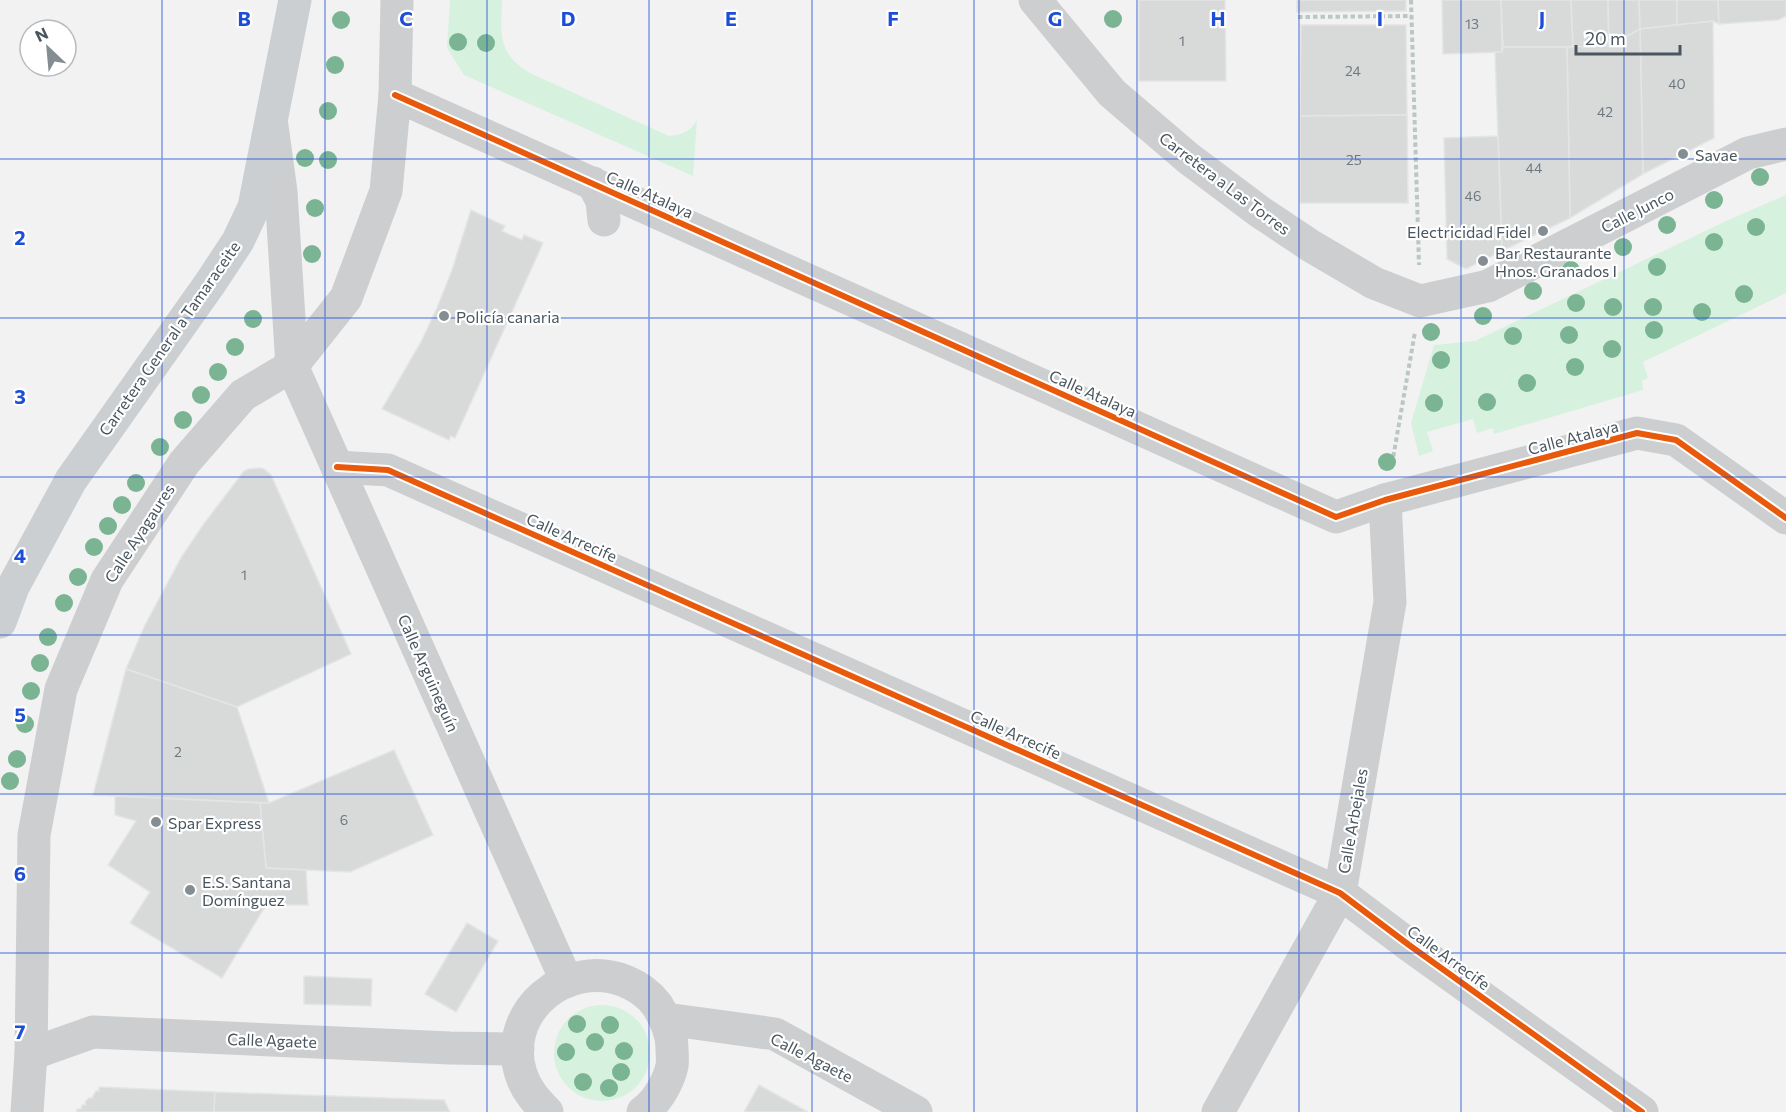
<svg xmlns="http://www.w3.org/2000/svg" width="1786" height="1112" font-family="Commissioner,sans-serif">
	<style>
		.green { fill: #d7f1df }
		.building { fill: #d8dada; stroke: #e3e4e5; stroke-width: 1.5 }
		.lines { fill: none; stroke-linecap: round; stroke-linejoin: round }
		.path { stroke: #bac7c2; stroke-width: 4; stroke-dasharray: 4.5 3; stroke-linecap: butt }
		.street { stroke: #ccced0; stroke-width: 33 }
		.secondary { stroke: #cccfd2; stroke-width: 33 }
		.cycleway-casing { stroke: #fff; stroke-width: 10 }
		.cycleway { stroke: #e8590c; stroke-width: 6 }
		.tree { fill: #7ab492 }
		.grid { fill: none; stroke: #1d4ed8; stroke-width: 1.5; stroke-opacity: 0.55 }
		.poi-dot { fill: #848d92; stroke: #fff; stroke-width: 2 }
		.labels { text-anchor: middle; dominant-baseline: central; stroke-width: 4.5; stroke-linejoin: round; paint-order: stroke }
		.number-label { font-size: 14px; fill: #6e787f }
		.poi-label { font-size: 16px; fill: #49565f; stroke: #fff; text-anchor: start }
		.street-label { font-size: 16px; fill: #49565f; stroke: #fff }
		.grid-label { font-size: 20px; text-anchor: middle; font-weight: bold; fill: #1d4ed8; stroke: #fff; stroke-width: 4.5; stroke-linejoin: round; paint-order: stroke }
	</style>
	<rect width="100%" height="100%" fill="#f2f2f2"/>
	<g class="green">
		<path d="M450 0H502C501 36 497 54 532 74L669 136C681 135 690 132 697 120L693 176 464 75 447 48Z"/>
		<path d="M1786 195V293L1643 362 1648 378 1642 381 1643 390 1494 434 1493 428 1477 433 1473 419 1427 432 1433 451 1419 456 1411 423 1434 345 1475 341 1726 221Z"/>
		<circle cx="602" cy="1053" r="48"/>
	</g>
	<g class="building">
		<path d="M1139 0H1225L1226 81H1139Z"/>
		<path d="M1297 0H1406V11L1297 12Z"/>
		<path d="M1442 0H1501L1502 52 1443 54Z"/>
		<path d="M1501 0H1571L1573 47H1503Z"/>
		<path d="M1571 0H1608L1609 46 1573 47Z"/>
		<path d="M1608 0H1639L1640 29 1609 46Z"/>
		<path d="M1639 0H1677V25L1640 29Z"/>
		<path d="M1677 0H1718L1719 24 1713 21 1677 25Z"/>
		<path d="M1718 0H1786V16L1778 20 1719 24Z"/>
		<path d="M1713 21 1714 138 1643 174 1640 29Z"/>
		<path d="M1301 25H1406L1407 115 1300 116Z"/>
		<path d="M1640 29 1643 174 1570 218 1567 47 1609 46Z"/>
		<path d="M1503 47H1567L1570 218 1502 251 1495 52H1502Z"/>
		<path d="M1407 115 1408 203H1300V116Z"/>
		<path d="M1498 136 1502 251 1466 269 1447 259 1444 138Z"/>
		<path d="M471 210 505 226 502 231 522 240 524 235 543 243 455 438 451 436 449 440 382 409 421 342 437 308 452 270Z"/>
		<path d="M259 468 264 469 271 475 351 654 237 707 126 669 145 625 181 558 203 525 244 471 249 469Z"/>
		<path d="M126 669 237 707 269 803 93 795Z"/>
		<path d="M394 750 433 835 350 872 266 868 260 803H269Z"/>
		<path d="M115 796 260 803 266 868 306 870 308 905H266L222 978 130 923 150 892 108 865 136 821 115 815Z"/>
		<path d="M467 923 498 941 456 1012 425 994Z"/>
		<path d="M304 976 372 979 371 1006 304 1004Z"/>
		<path d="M759 1085 768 1090 808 1112H744Z"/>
		<path d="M99 1087 215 1092 214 1112H77V1109H81L82 1105H86L85 1102 89 1098H92L96 1091H99Z"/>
		<path d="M215 1092 444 1100 450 1112H214Z"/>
	</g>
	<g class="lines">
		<g class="path">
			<path d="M1411 0 1419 265"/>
			<path d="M1298 17 1411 16"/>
			<path d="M1392 464 1415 332"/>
		</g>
		<g class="street">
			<path d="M1035 0 1112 93 1188 158 1260 212 1311 246 1374 283 1420 301 1488 286 1748 153 1786 144"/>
			<path d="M395 95 1336 517 1385 500 1637 433 1676 440 1786 518"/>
			<path d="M272 126 281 192 292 366 566 980"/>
			<path d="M593 183 602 201 604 220"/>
			<path d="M337 467 388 470 1340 893 1409 945 1642 1112"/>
			<path d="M666 1019 775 1034 916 1112"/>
			<path d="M31 1054 93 1032 450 1048 518 1049"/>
			<path d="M27 1112 31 1054 34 835 61 689 107 580 184 463 243 395 292 366 346 298 386 191 395 95 397 0"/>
			<path d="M547 1112C536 1101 526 1090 521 1074 501 1012 566 958 625 981 637 986 649 994 657 1005 665 1018 672 1032 672 1048 672 1054 673 1060 672 1066 668 1083 657 1102 643 1112"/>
			<path d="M1218 1112 1340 893 1390 602 1385 500"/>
		</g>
		<path class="secondary" d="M0 622 13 587 71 480 211 282 238 241 254 207 295 0"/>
		<defs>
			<g id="cycleway">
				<path d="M395 95 1336 517 1385 500 1637 433 1676 440 1786 518"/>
				<path d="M337 467 388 470 1340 893 1409 945 1642 1112"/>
			</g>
		</defs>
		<use href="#cycleway" class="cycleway-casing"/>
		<use href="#cycleway" class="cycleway"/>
	</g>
	<g class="tree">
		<circle cx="1113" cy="19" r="9"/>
		<circle cx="341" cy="20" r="9"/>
		<circle cx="458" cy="42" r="9"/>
		<circle cx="486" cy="43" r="9"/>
		<circle cx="335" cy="65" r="9"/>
		<circle cx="328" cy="111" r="9"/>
		<circle cx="305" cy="158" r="9"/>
		<circle cx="328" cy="160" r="9"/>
		<circle cx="1760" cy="177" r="9"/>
		<circle cx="1714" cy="200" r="9"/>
		<circle cx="315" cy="208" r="9"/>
		<circle cx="1667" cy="225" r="9"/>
		<circle cx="1756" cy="227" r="9"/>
		<circle cx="1714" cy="242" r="9"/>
		<circle cx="1623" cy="247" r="9"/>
		<circle cx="312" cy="254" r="9"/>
		<circle cx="1657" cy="267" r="9"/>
		<circle cx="1571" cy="270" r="9"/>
		<circle cx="1533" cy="291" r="9"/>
		<circle cx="1744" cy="294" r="9"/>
		<circle cx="1576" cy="303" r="9"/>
		<circle cx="1613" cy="307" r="9"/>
		<circle cx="1653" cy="307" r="9"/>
		<circle cx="1702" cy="312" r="9"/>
		<circle cx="1483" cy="316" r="9"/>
		<circle cx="253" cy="319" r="9"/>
		<circle cx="1654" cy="330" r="9"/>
		<circle cx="1431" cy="332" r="9"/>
		<circle cx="1569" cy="335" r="9"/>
		<circle cx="1513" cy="336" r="9"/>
		<circle cx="235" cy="347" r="9"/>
		<circle cx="1612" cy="349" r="9"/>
		<circle cx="1441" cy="360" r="9"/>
		<circle cx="1575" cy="367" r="9"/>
		<circle cx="218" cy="372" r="9"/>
		<circle cx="1527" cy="383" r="9"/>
		<circle cx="201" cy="395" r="9"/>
		<circle cx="1487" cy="402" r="9"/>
		<circle cx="1434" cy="403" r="9"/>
		<circle cx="183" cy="420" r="9"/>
		<circle cx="160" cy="447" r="9"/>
		<circle cx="1387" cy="462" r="9"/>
		<circle cx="136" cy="483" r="9"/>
		<circle cx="122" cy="505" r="9"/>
		<circle cx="108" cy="526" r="9"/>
		<circle cx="94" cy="547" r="9"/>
		<circle cx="78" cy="577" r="9"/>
		<circle cx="64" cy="603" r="9"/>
		<circle cx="48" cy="637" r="9"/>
		<circle cx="40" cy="663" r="9"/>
		<circle cx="31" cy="691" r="9"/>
		<circle cx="25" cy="724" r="9"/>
		<circle cx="17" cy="759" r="9"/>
		<circle cx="10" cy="781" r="9"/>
		<circle cx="577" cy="1024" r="9"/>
		<circle cx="610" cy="1025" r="9"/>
		<circle cx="595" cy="1042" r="9"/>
		<circle cx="624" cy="1051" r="9"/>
		<circle cx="566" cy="1052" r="9"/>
		<circle cx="621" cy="1072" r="9"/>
		<circle cx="583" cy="1082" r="9"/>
		<circle cx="609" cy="1088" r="9"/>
	</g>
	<path class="grid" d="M162 0V1112M325 0V1112M487 0V1112M649 0V1112M812 0V1112M974 0V1112M1137 0V1112M1299 0V1112M1461 0V1112M1624 0V1112M0 159H1786M0 318H1786M0 477H1786M0 635H1786M0 794H1786M0 953H1786"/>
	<g class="poi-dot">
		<circle cx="1683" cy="154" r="6"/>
		<circle cx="1543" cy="231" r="6"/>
		<circle cx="1483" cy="261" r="6"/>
		<circle cx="444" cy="316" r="6"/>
		<circle cx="156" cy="822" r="6"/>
		<circle cx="190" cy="890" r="6"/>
	</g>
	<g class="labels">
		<g class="number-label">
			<text x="1472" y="23">13</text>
			<text x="1182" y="40">1</text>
			<text x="1353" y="70">24</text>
			<text x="1677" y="83">40</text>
			<text x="1605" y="111">42</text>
			<text x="1354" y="159">25</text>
			<text x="1534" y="167">44</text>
			<text x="1473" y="195">46</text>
			<text x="244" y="574">1</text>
			<text x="178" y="751">2</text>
			<text x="344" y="819">6</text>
		</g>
		<g class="poi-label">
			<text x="1695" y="154">Savae</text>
			<text x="1531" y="231" text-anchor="end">Electricidad Fidel</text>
			<text x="1495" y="252">Bar Restaurante<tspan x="1495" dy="18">Hnos. Granados I</tspan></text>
			<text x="456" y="316">Policía canaria</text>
			<text x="168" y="822">Spar Express</text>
			<text x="202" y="881">E.S. Santana<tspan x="202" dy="18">Domínguez</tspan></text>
		</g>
		<g class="street-label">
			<text transform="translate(1225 183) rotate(37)">Carretera a Las Torres</text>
			<text transform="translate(650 194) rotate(24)">Calle Atalaya</text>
			<text transform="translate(1637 210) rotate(-27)">Calle Junco</text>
			<text transform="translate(169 338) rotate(-55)">Carretera General a Tamaraceite</text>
			<text transform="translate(1093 393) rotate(24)">Calle Atalaya</text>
			<text transform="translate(1573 437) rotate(-15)">Calle Atalaya</text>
			<text transform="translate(139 533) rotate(-57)">Calle Ayagaures</text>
			<text transform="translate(572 537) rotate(24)">Calle Arrecife</text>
			<text transform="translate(429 673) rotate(66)">Calle Arguineguín</text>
			<text transform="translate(1016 734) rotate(24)">Calle Arrecife</text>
			<text transform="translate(1352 821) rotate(-80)">Calle Arbejales</text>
			<text transform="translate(1449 957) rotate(36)">Calle Arrecife</text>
			<text transform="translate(272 1040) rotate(2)">Calle Agaete</text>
			<text transform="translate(812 1057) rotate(27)">Calle Agaete</text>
		</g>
	</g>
	<g class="grid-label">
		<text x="244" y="26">B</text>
		<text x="406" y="26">C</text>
		<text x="568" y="26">D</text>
		<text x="731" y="26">E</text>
		<text x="893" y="26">F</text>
		<text x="1055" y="26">G</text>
		<text x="1218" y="26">H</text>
		<text x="1380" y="26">I</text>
		<text x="1542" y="26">J</text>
		<text x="20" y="245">2</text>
		<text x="20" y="404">3</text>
		<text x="20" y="563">4</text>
		<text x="20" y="722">5</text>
		<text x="20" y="881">6</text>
		<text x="20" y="1039">7</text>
	</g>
	<g transform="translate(48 48) rotate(334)"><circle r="28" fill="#ffffff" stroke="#b6bbbf" stroke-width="1.5"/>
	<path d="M0-4.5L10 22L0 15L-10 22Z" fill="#848d92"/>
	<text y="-9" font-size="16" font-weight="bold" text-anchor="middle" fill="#49565f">N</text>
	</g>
	<path d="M1576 45v9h104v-9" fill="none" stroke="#49565f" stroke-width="3"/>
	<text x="1585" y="45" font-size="18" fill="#49565f" stroke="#ffffff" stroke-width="4.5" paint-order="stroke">20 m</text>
</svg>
